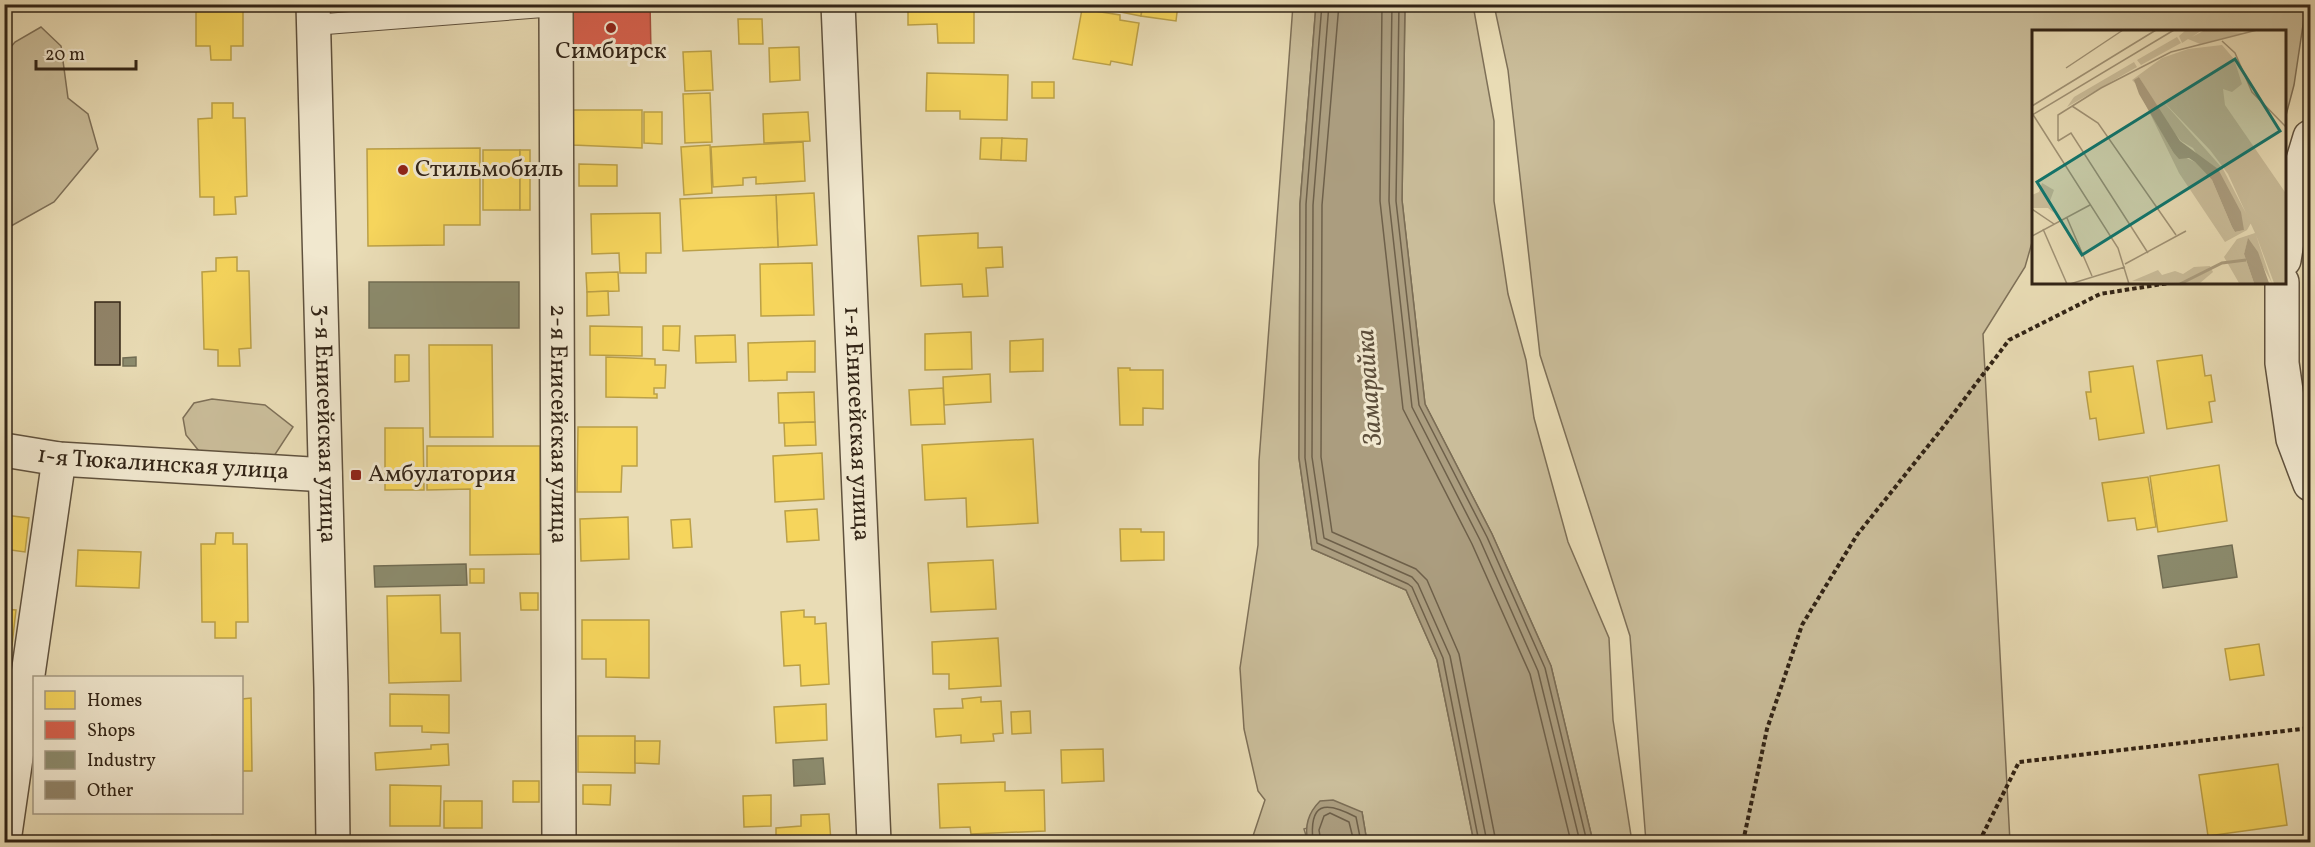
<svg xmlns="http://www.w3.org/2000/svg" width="2315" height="847" font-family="Vollkorn,serif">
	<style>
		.green { fill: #cabd9a; stroke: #7e7058; stroke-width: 1.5 }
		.water { fill: #ab9d7f; stroke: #7b6d55; stroke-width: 1.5 }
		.homes { fill: #f6d55c; stroke: #bba047; stroke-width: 1.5 }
		.shops { fill: #d6604d; stroke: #a54e3c; stroke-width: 1.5 }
		.industry { fill: #8c8c6e; stroke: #716d54; stroke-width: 1.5 }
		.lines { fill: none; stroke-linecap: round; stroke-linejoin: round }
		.shore { stroke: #6e604a; stroke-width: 1.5 }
		.building { fill: #918469; stroke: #322416; stroke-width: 1.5 }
		.service-casing { stroke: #60523e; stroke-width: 22 }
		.minor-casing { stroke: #60523e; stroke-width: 36 }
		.tertiary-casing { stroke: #60523e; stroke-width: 36 }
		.path { stroke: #322416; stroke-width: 4; stroke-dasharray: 4.5 3; stroke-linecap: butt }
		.service { stroke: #f1e8cf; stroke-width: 20 }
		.minor { stroke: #f1e8cf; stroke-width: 33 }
		.tertiary { stroke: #f1e8cf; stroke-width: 33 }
		.poi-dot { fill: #8f2418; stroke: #f1e8cf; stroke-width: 2 }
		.labels { text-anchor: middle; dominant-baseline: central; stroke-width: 6; stroke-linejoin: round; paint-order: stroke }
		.poi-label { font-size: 24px; fill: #322416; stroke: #f1e8cf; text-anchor: start }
		.street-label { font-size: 24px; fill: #322416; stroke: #f1e8cf }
		.water-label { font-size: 26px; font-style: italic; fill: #5c4e3b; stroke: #f1e8cf }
		.inset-river { fill: none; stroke: #ab9d7f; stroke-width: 3 }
		.inset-road { fill: none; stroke: #a09275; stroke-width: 1.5 }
		.view { fill: #0f766e; fill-opacity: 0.15; stroke: #0f766e; stroke-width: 3 }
		.inset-edge { fill: none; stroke: #322416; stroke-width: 3 }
	</style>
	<rect width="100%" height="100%" fill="#e9dcb5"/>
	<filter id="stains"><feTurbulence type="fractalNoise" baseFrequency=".00333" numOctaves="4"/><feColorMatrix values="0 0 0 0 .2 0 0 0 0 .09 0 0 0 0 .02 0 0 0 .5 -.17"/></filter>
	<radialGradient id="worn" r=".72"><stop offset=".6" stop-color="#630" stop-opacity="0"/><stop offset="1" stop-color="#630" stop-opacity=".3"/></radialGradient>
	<g class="green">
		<path d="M1293 5H1316L1300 204 1299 458 1312 549 1406 590 1437 660 1474 842H1367L1362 812 1304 829 1308 842H1251L1265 800 1258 791 1244 729 1240 668 1258 545 1259 461Z"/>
		<path d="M1405 5H1473L1494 121V201L1508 294 1526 360 1534 418 1568 542 1609 638 1613 720 1632 842H1593L1551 666 1492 534 1425 404 1402 200Z"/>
		<path d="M1494 5H2306L2294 85 2284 123V32H2033V239L2025 267 1983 334 2010 842H1646L1630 636 1540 355 1508 70Z"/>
		<path d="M41 27 61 46 68 98 88 114 98 149 54 202 11 226 7 256 5 259V54L15 42Z"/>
		<path d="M212 399 265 405 293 427 274 456 199 451 186 435 183 418 194 403Z"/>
	</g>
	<g class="water">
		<path d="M1316 5H1405L1402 200 1425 404 1492 534 1551 666 1593 842H1474L1437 660 1406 590 1312 549 1299 458 1300 204Z"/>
		<path d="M1333 800 1362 812 1367 842H1308C1304 826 1308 813 1320 801Z"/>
	</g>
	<g class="homes">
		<path d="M196 4H243V46H231V60H211L210 46H196Z"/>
		<path d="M908 4H974V43H938L937 24 908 25Z"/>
		<path d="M1116 4H1143L1141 16 1115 11Z"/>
		<path d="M1143 4H1178L1176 21 1141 16Z"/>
		<path d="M1082 9 1120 15V20L1139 23 1132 65 1111 61 1110 65 1073 59Z"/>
		<path d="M738 19H762L763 44H739Z"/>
		<path d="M799 47 800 80 770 82 769 48Z"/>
		<path d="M711 51 713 90 685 91 683 52Z"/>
		<path d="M927 73 1008 75 1007 120 960 119V111H926Z"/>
		<rect x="1032" y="82" width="22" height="16"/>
		<path d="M710 93 712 142 685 143 683 94Z"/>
		<path d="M212 103H233V118H245L247 196 235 197 236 214 214 215V197H200L198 119 212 118Z"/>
		<path d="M573 110H642V148L573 145Z"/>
		<path d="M644 112H662V144L644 143Z"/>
		<path d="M808 112 810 141 764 143 763 114Z"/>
		<path d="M981 138H1002L1001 160 980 159Z"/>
		<path d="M1002 138 1027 139 1026 161 1001 160Z"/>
		<path d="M803 142 805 181 756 184V177L743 178V185L713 187 711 147Z"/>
		<path d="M710 145 712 193 684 195 681 147Z"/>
		<path d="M480 148V225H444V245L368 246 367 149Z"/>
		<rect x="483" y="150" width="37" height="60"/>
		<rect x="520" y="150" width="10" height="60"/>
		<path d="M579 164 617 165V186H579Z"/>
		<path d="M814 193 817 245 778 247 776 195Z"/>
		<path d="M776 195 778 247 683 251 680 199Z"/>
		<path d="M660 213 661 253H646V273H620L619 253 592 254 591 214Z"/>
		<path d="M978 233V248L1002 247 1003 267 986 268 988 296 963 297 962 284 921 286 918 236Z"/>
		<path d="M237 257V271H249L251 348 239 349 240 366H218V350L204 349 202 272 216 271V258Z"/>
		<path d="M812 263 814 315 761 316 760 264Z"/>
		<path d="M618 272 619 291 587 292 586 273Z"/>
		<path d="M608 291 609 315 587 316V292Z"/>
		<path d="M590 326 642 327V356L590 355Z"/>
		<path d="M663 326H680L679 351 663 350Z"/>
		<path d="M971 332 972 369 925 370V334Z"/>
		<path d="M735 335 736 362 696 363 695 336Z"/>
		<path d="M1043 339V371L1010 372V341Z"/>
		<path d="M815 341V372H787V380L749 381 748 343Z"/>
		<path d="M429 345H492L493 437H430Z"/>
		<path d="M395 355H409V381L395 382Z"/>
		<path d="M2202 355 2205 376 2211 375 2215 401 2209 402 2212 422 2167 429 2157 361Z"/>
		<path d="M606 357 655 359V365H666L665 388H654V394H657V398L606 397Z"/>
		<path d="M2133 366 2144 433 2099 440 2096 418 2090 419 2086 392H2091L2089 372Z"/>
		<path d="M1118 368H1130V370H1163V409L1143 408V425H1120Z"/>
		<path d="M990 374 991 402 944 405 943 377Z"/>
		<path d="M943 388 945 424 911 425 909 390Z"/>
		<path d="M814 392 815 422 779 423 778 393Z"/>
		<path d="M815 422 816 445 785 446 784 423Z"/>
		<path d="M578 427H637V466H622L621 492H577Z"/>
		<path d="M385 428H423L424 490H385Z"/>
		<path d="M1033 439 1038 523 967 527 966 498 925 500 922 445Z"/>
		<path d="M427 446H540V554L470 555V489L427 490Z"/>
		<path d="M822 453 824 499 775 502 773 456Z"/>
		<path d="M2219 465 2227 521 2158 532 2150 476Z"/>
		<path d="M2148 477 2156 527 2137 530 2135 518 2108 521 2102 483Z"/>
		<path d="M817 509 819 540 787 542 785 511Z"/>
		<path d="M4 515 29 518 25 552 4 549Z"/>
		<path d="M628 517 629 559 581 561 580 519Z"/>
		<path d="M690 519 692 547 673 548 671 520Z"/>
		<path d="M1120 529H1141V532H1164V560L1121 561Z"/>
		<path d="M216 533H233V544H247L248 622H236V638H215V622H202L201 544H215Z"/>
		<path d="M78 550 141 552 139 588 76 586Z"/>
		<path d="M993 560 996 609 931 612 928 563Z"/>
		<rect x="470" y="569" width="14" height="14"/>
		<path d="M520 593H538V610H521Z"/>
		<path d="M440 595 441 633H460L461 681 389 683 387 596Z"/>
		<path d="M4 609 16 610 12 645H4Z"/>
		<path d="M804 610V617H815V624L826 623 829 684 801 686 800 665 784 666 781 612Z"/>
		<path d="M582 620H649V678L606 677V659H582Z"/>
		<path d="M998 638 1001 686 949 689V674H933L932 642Z"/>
		<path d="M2259 644 2264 675 2230 680 2225 649Z"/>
		<path d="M390 694 449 695V733L422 732V726H390Z"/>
		<path d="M981 697V702L1001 701 1003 733 993 734 994 741 961 743V735L936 737 934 709 963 708 962 699Z"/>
		<path d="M251 698 252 771H242V699Z"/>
		<path d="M826 704 827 740 776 743 774 707Z"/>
		<path d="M1030 711 1031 733 1012 734 1011 712Z"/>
		<path d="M578 736H635V773L578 772Z"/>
		<path d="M635 741H660L659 764 635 763Z"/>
		<path d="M448 744 449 765 376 770 375 753 431 749V745Z"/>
		<path d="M1103 749 1104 781 1062 783 1061 750Z"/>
		<path d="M2278 764 2287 825 2208 836 2199 775Z"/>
		<rect x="513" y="781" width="26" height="21"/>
		<path d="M1005 782V791L1044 790 1045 831 971 834 970 827 940 828 938 784Z"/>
		<path d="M390 785 441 786 440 826H390Z"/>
		<path d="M583 785H611L610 805 583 804Z"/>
		<path d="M771 795V826L744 827 743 796Z"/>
		<rect x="444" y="801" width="38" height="27"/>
		<path d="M829 814 831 842H776V828L801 826V815Z"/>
		<path d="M212 835 256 836V842H212Z"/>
		<path d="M957 837V842H926V838Z"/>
	</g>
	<path class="shops" d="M570 4H650L651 52 571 53Z"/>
	<g class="industry">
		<rect x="369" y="282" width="150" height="46"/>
		<path d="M136 357V366H123V358Z"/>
		<path d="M2232 545 2237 577 2163 588 2158 556Z"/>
		<path d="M466 564 467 585 375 587 374 566Z"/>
		<path d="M823 758 825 784 794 786 793 760Z"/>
	</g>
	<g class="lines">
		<g class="shore">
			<path d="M1322 4 1306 204 1305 458 1317 543 1408 584 1412 587 1443 658 1479 842"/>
			<path d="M1329 4 1313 205 1312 457 1324 538 1412 577 1418 584 1450 656 1487 842"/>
			<path d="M1339 4 1322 205 1321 457 1332 532 1416 569 1427 580 1459 654 1496 842"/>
			<path d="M1382 4 1380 201 1403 409 1472 544 1530 674 1571 842"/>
			<path d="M1392 4 1389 201 1412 407 1480 540 1538 671 1580 842"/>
			<path d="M1399 4 1396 201 1419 405 1487 537 1545 668 1587 842"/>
			<path d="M1313 842C1309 803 1324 800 1356 817L1361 842"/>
			<path d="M1321 842 1319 830 1324 816 1330 813 1349 822 1354 842"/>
		</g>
	</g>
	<rect class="building" x="95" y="302" width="25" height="63"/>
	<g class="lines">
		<defs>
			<path id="service" d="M313 25 556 6"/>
			<g id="minor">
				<path id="s1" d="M556 4 559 842"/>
				<path id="s2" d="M838 4 874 842"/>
				<path d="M2284 260 2297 180 2310 137"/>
				<path d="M2282 282V363L2293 439 2310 484"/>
				<path id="s3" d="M4 450 59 459 310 474 325 473"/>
				<path d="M4 841 59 459"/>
			</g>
			<g id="tertiary">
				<path id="s4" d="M313 4 331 687 333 842"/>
			</g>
		</defs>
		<use href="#service" class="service-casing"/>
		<use href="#minor" class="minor-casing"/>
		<use href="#tertiary" class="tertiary-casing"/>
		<g class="path">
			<path d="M1743 842 1767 729 1802 625 1857 535 1944 426 2009 340 2100 294 2175 282"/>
			<path d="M1979 842 2019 762 2310 728"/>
		</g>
		<use href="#service" class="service"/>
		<use href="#minor" class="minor"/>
		<use href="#tertiary" class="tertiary"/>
	</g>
	<g class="poi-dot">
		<circle cx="611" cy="28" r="6"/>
		<circle cx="403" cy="170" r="6"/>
		<rect x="350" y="469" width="12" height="12" rx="3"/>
	</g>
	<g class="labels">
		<g class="poi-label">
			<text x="611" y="52" text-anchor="middle">Симбирск</text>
			<text x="415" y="170">Стильмобиль</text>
			<text x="368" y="475">Амбулатория</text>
		</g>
		<g class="street-label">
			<text stroke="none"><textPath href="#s4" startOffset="420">3-я Енисейская улица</textPath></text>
			<text stroke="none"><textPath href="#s1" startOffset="420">2-я Енисейская улица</textPath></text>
			<text stroke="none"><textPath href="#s2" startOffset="420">1-я Енисейская улица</textPath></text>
			<text stroke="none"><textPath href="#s3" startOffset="160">1-я Тюкалинская улица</textPath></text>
		</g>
		<g class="water-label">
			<text transform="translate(1370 387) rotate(-94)">Замарайка</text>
		</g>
	</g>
	<g transform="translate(2032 30)">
		<rect width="254" height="254" fill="#e9dcb5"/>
		<path d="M154 0H170L160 7 173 0 212 3 168 14 156 9 150 13 147 6ZM145 7 149 13 109 35 105 30ZM190 15 202 29 210 54 200 62 191 59 193 75 253 162V253H242L224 205 240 253 216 209 212 224 222 253H207L192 227 205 209 223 203 196 144 178 120 128 68 191 139 219 193 215 200 193 212 147 143 110 67 141 122 163 132 180 150 200 197 203 202 212 200 161 118 149 111 136 95 107 47 103 53 100 50 130 28 156 19ZM102 32 105 37 35 77 42 67ZM10 153 22 160 18 171 22 183 16 178H0V165L7 162ZM178 236 181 242 168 253 100 251 126 240 130 245 143 241 151 244 162 237Z" fill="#cabd9a"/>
		<path d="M107 47 148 111 186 139 209 182 212 200 203 202 200 197 180 150 163 132 157 128 147 129 141 122 107 64 102 50ZM216 208 226 222 237 253H222L212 224Z" fill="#ab9d7f"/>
		<path class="inset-river" d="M148 254 190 233 214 230"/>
		<path class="inset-road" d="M190 11 203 23 220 62 254 97M34 38 91 0M0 76 124 0M40 76 66 93 144 205M0 83 86 218 97 254M0 85 142 0M26 111V85L69 58 139 22 225 0M26 111 39 103 116 223M0 179 22 194M35 188 60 246M11 199 35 254M0 206 58 175M93 234 154 201M38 254 93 237"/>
		<path class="view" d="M203 29 248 101 50 225 5 152Z"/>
		<rect width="254" height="254" class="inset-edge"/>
	</g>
	<rect width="2315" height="847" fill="none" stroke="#e9dcb5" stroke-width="24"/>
	<rect x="6" y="6" width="2303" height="835" fill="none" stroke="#322416" stroke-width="3"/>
	<rect x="12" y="12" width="2291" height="823" fill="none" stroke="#322416" stroke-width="1.5"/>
	<rect x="33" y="676" width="210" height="138" fill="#f1e8cf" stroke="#a59a85" stroke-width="1.5"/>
	<rect x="45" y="691" width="30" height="18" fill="#f6d55c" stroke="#a59a85" stroke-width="1.5"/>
	<text x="87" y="706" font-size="18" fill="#322416">Homes</text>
	<rect x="45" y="721" width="30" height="18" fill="#d6604d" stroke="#a59a85" stroke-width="1.5"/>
	<text x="87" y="736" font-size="18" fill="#322416">Shops</text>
	<rect x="45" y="751" width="30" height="18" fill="#8c8c6e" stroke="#a59a85" stroke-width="1.5"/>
	<text x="87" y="766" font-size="18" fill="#322416">Industry</text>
	<rect x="45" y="781" width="30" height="18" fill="#918469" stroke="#a59a85" stroke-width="1.5"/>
	<text x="87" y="796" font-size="18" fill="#322416">Other</text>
	<path d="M36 60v9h100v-9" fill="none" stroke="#322416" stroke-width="3"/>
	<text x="45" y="60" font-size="18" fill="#322416" stroke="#f1e8cf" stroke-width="4.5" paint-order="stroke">20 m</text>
	<rect width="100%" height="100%" filter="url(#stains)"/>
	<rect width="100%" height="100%" fill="url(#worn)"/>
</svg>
